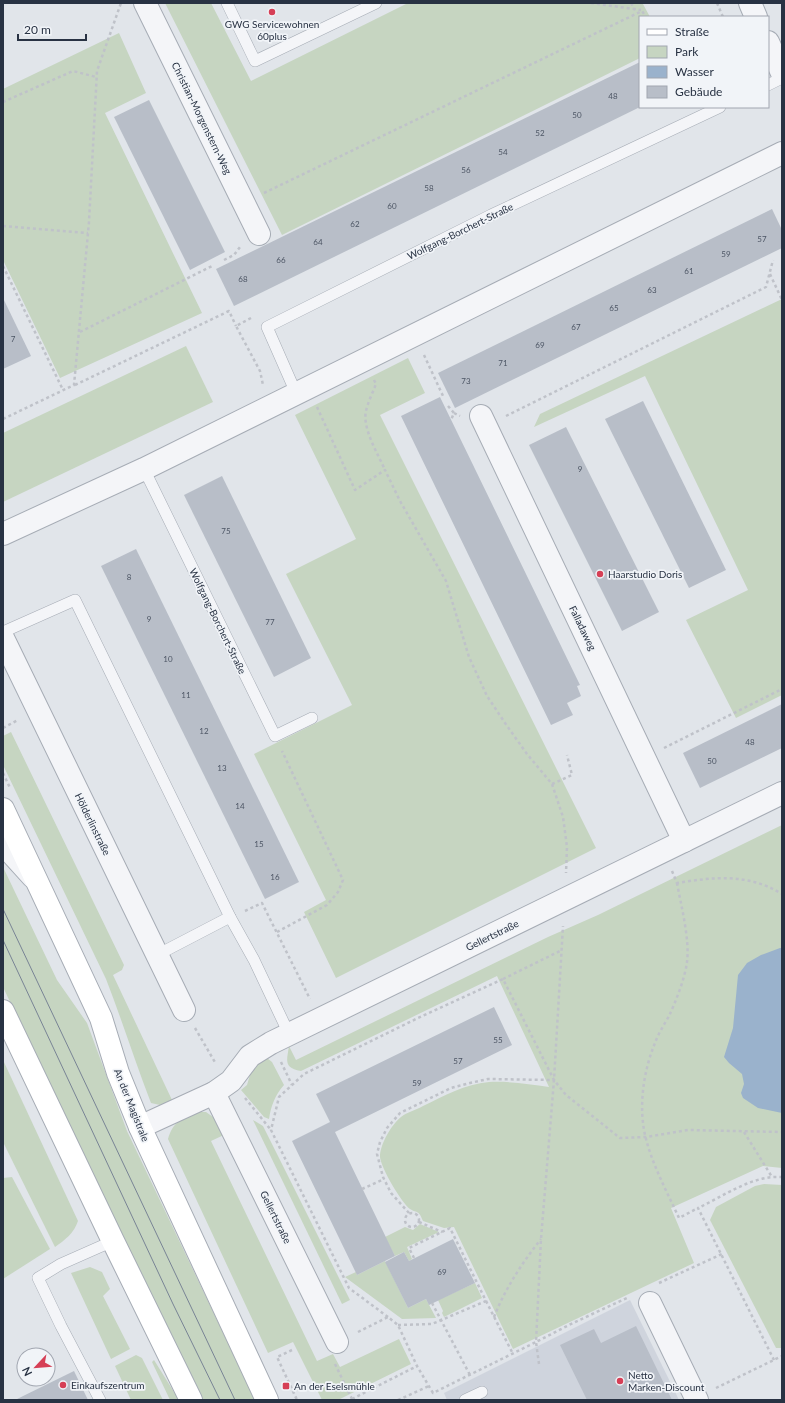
<svg xmlns="http://www.w3.org/2000/svg" width="785" height="1403" font-family="Lato,sans-serif">
	<style>
		.built { fill: #cfd4dd }
		.green { fill: #c6d5c1 }
		.water { fill: #9ab2cc }
		.building { fill: #b8bec8 }
		.lines { fill: none; stroke-linecap: round; stroke-linejoin: round }
		.lane-casing { stroke: #a6acb5; stroke-width: 12 }
		.street-casing { stroke: #a6acb5; stroke-width: 24 }
		.secondary-casing { stroke: #a6acb5; stroke-width: 24 }
		.path { stroke: #bfc2c9; stroke-width: 2.5; stroke-dasharray: 3 3; stroke-linecap: butt }
		.lane { stroke: #f4f5f8; stroke-width: 11 }
		.street { stroke: #f4f5f8; stroke-width: 22 }
		.secondary { stroke: #fff; stroke-width: 22 }
		.tram { stroke: #798495; stroke-width: 1 }
		.poi-dot { fill: #d63f56; stroke: #f1f4f8; stroke-width: 1.5 }
		.labels { text-anchor: middle; dominant-baseline: central; stroke-width: 3.5; stroke-linejoin: round; paint-order: stroke }
		.number-label { font-size: 8px; fill: #4c5564 }
		.poi-label { font-size: 10px; fill: #283243; stroke: #f1f4f8; text-anchor: start }
		.street-label { font-size: 10px; fill: #283243; stroke: #f1f4f8 }
	</style>
	<rect width="100%" height="100%" fill="#e1e5ea"/>
	<path class="built" d="M630 1300 679 1400H447L444 1393Z"/>
	<g class="green">
		<path d="M165 3H211L251 81 408 3H646L643 4 650 17H640V58L282 235Z"/>
		<path d="M119 33 146 93 105 113 202 313 60 378 3 260V89Z"/>
		<path d="M782 299V695L736 718 686 620 748 590 645 376 534 427 540 414Z"/>
		<path d="M186 346 213 402 3 502V433Z"/>
		<path d="M408 358 425 393 380 415 596 848 336 978 304 912 326 900 254 754 352 705 286 574 356 539 295 415Z"/>
		<path d="M11 732 124 965 122 970 113 975 172 1100 160 1105 151 1103C135 1062 122 1020 106 979L3 765V736Z"/>
		<path d="M782 825V1168L763 1166 671 1208 694 1263 513 1349 454 1227 444 1228 423 1221C418 1209 418 1214 410 1209 401 1202 381 1168 380 1157 380 1144 392 1124 401 1117 407 1112 416 1110 423 1106 444 1096 465 1084 489 1082 509 1081 529 1084 549 1087L497 976 301 1071C283 1068 287 1060 289 1046L296 1060 548 937 598 915Z"/>
		<path d="M3 867 57 980 87 1023 127 1131 255 1400H198L3 987Z"/>
		<path d="M267 1058 272 1062 284 1085C275 1095 271 1106 269 1119L264 1117 241 1090 247 1085 252 1068Z"/>
		<path d="M3 1060 78 1221C74 1233 65 1240 55 1247L3 1142Z"/>
		<path d="M196 1112H206L220 1122 226 1134 211 1141 317 1361 333 1354 340 1367 399 1339 411 1364 338 1400H322L293 1342 268 1353 168 1139C173 1122 181 1119 196 1112Z"/>
		<path d="M253 1120 263 1126 350 1300 342 1304Z"/>
		<path d="M12 1177 50 1249 3 1279V1178Z"/>
		<path d="M764 1184 782 1185V1348H776L710 1220 716 1207 755 1186Z"/>
		<path d="M420 1224 439 1232 407 1247 412 1259 409 1261 404 1252 395 1256 385 1237 405 1227 413 1230Z"/>
		<path d="M385 1261 408 1308 426 1299 436 1318 402 1319 345 1277 356 1272 357 1275Z"/>
		<path d="M90 1267 102 1272 110 1289 103 1296 130 1349 111 1359 71 1273Z"/>
		<path d="M475 1283 482 1298 444 1317 442 1313 443 1311 438 1300Z"/>
		<path d="M136 1355 142 1358 163 1400H131L115 1366Z"/>
		<path d="M154 1360 179 1400H170L152 1362Z"/>
	</g>
	<path class="water" d="M780 948H782V1113L758 1108 743 1098 741 1093 744 1084 742 1074 729 1063 724 1057 733 1028 738 975 747 963 761 955Z"/>
	<g class="building">
		<path d="M640 62V107L234 306 216 269Z"/>
		<path d="M149 100 225 252 190 270 114 117Z"/>
		<path d="M772 209 782 230V248L455 408 438 373Z"/>
		<path d="M3 298 31 356 3 369Z"/>
		<path d="M440 397 580 685 577 686 581 696 567 703 573 715 551 725 401 416Z"/>
		<path d="M643 401 726 570 689 588 605 419Z"/>
		<path d="M566 427 659 612 622 631 529 445Z"/>
		<path d="M222 476 311 658 274 677 184 495Z"/>
		<path d="M136 549 299 882 265 899 101 566Z"/>
		<path d="M782 704V748L700 788 683 753Z"/>
		<path d="M494 1007 512 1045 335 1132 395 1256 357 1275 292 1141 330 1122 316 1094Z"/>
		<path d="M453 1239 475 1283 429 1305 426 1299 408 1308 385 1262 404 1252 409 1261Z"/>
		<path d="M636 1326 672 1400H587L560 1345 594 1329 601 1343Z"/>
		<path d="M74 1371 88 1400H15Z"/>
	</g>
	<g class="lines">
		<defs>
			<g id="lane">
				<path d="M227 3 255 61 376 3"/>
				<path d="M768 85 782 78"/>
				<path d="M296 393 267 327 491 215 720 107"/>
				<path d="M144 469 275 736 312 718"/>
				<path d="M3 632 75 600 230 917 157 955"/>
				<path d="M230 917 254 960 289 1034"/>
				<path d="M100 1400 61 1326 38 1278 61 1264 113 1241"/>
				<path d="M465 1400 482 1392"/>
			</g>
			<g id="street">
				<path d="M145 3 259 234"/>
				<path d="M750 3 756 17"/>
				<path d="M768 42 782 73"/>
				<path d="M481 416 684 841"/>
				<path d="M3 534 144 469 782 153"/>
				<path d="M3 638 184 1010"/>
				<path d="M3 844 33 877"/>
				<path d="M214 1093 337 1342"/>
				<path d="M140 1127 214 1093 231 1081 250 1056 271 1043 782 793"/>
				<path d="M650 1303 697 1400"/>
			</g>
			<g id="secondary">
				<path d="M3 809 101 1018 118 1073 140 1127 267 1400"/>
				<path d="M3 1011 113 1241 191 1400"/>
			</g>
		</defs>
		<use href="#lane" class="lane-casing"/>
		<use href="#street" class="street-casing"/>
		<use href="#secondary" class="secondary-casing"/>
		<g class="path">
			<path d="M591 3 641 10"/>
			<path d="M631 3 635 10"/>
			<path d="M717 3 723 17"/>
			<path d="M3 102 73 71 96 77"/>
			<path d="M264 193 642 11 646 17"/>
			<path d="M3 226 88 233"/>
			<path d="M224 260 234 255 240 247"/>
			<path d="M3 266 63 390"/>
			<path d="M770 274 782 300"/>
			<path d="M251 318 236 326 260 371 263 385"/>
			<path d="M80 332 214 265"/>
			<path d="M424 355 443 396"/>
			<path d="M374 380 376 384C373 392 368 402 366 411 362 428 378 454 385 470"/>
			<path d="M75 385 229 311 236 326"/>
			<path d="M448 406 454 413 451 420"/>
			<path d="M317 407 355 490 385 470 400 501 446 581 469 657 487 696 505 723 527 754 552 784 563 817 567 847 566 873"/>
			<path d="M454 413 460 416"/>
			<path d="M506 416 766 287 773 260"/>
			<path d="M3 419 74 385 89 222 97 71 121 3"/>
			<path d="M3 728 18 720"/>
			<path d="M664 748 782 689"/>
			<path d="M3 773 10 788"/>
			<path d="M552 784 572 775 567 755"/>
			<path d="M672 871 677 883C714 877 748 873 782 894"/>
			<path d="M677 883C681 905 690 940 687 962 685 978 676 1001 669 1016 664 1025 658 1034 655 1043 643 1072 638 1109 646 1139 653 1166 667 1192 679 1218L698 1208"/>
			<path d="M245 911 262 903 310 999"/>
			<path d="M277 932 327 905 338 892 343 880 282 751"/>
			<path d="M503 979 562 950"/>
			<path d="M195 1028 216 1064"/>
			<path d="M281 1062 292 1085"/>
			<path d="M245 1098 271 1130"/>
			<path d="M744 1132 772 1177"/>
			<path d="M362 1189 384 1179"/>
			<circle cx="412" cy="1220" r="7"/>
			<path d="M409 1213 391 1193 383 1177 377 1154 380 1142 387 1128 400 1113 451 1088 470 1083 488 1079 553 1080"/>
			<path d="M419 1222 442 1232"/>
			<path d="M659 1283 722 1254"/>
			<path d="M486 1301 513 1354"/>
			<path d="M432 1303 470 1375"/>
			<path d="M388 1317 349 1288 271 1130 279 1097 304 1074 418 1018 503 979 554 1080 566 1095 620 1138 646 1137 688 1130 782 1132"/>
			<path d="M494 1317C505 1289 522 1263 541 1239"/>
			<path d="M398 1325 432 1324 486 1301 450 1228 409 1248 414 1258"/>
			<path d="M358 1332 388 1317 398 1325 417 1366 433 1393 536 1342 541 1239 554 1080 563 926"/>
			<path d="M292 1350 277 1357 297 1400"/>
			<path d="M774 1360 698 1208C724 1196 752 1175 782 1177"/>
			<path d="M335 1364 352 1399"/>
			<path d="M539 1364 536 1342 573 1323 629 1297"/>
			<path d="M716 1388 782 1356"/>
			<path d="M352 1399 417 1366"/>
			<path d="M398 1400 429 1386"/>
		</g>
		<use href="#lane" class="lane"/>
		<use href="#street" class="street"/>
		<use href="#secondary" class="secondary"/>
		<g class="tram">
			<path d="M3 909 235 1400"/>
			<path d="M3 940 173 1304 220 1400"/>
		</g>
	</g>
	<g class="poi-dot">
		<circle cx="272" cy="12" r="4"/>
		<circle cx="600" cy="574" r="4"/>
		<circle cx="620" cy="1381" r="4"/>
		<circle cx="63" cy="1385" r="4"/>
		<rect x="282" y="1382" width="8" height="8" rx="2"/>
	</g>
	<g class="labels">
		<g class="number-label">
			<text x="613" y="96">48</text>
			<text x="577" y="115">50</text>
			<text x="540" y="133">52</text>
			<text x="503" y="152">54</text>
			<text x="466" y="170">56</text>
			<text x="429" y="188">58</text>
			<text x="392" y="206">60</text>
			<text x="355" y="224">62</text>
			<text x="762" y="239">57</text>
			<text x="318" y="242">64</text>
			<text x="726" y="254">59</text>
			<text x="281" y="260">66</text>
			<text x="689" y="271">61</text>
			<text x="243" y="279">68</text>
			<text x="652" y="290">63</text>
			<text x="614" y="308">65</text>
			<text x="576" y="327">67</text>
			<text x="13" y="339">7</text>
			<text x="540" y="345">69</text>
			<text x="503" y="363">71</text>
			<text x="466" y="381">73</text>
			<text x="580" y="469">9</text>
			<text x="226" y="531">75</text>
			<text x="129" y="577">8</text>
			<text x="149" y="619">9</text>
			<text x="270" y="622">77</text>
			<text x="168" y="659">10</text>
			<text x="186" y="695">11</text>
			<text x="204" y="731">12</text>
			<text x="750" y="742">48</text>
			<text x="712" y="761">50</text>
			<text x="222" y="768">13</text>
			<text x="240" y="806">14</text>
			<text x="259" y="844">15</text>
			<text x="275" y="877">16</text>
			<text x="498" y="1040">55</text>
			<text x="458" y="1061">57</text>
			<text x="417" y="1083">59</text>
			<text x="442" y="1272">69</text>
		</g>
		<g class="poi-label">
			<text x="272" y="24" text-anchor="middle">GWG Servicewohnen<tspan x="272" dy="12">60plus</tspan></text>
			<text x="608" y="574">Haarstudio Doris</text>
			<text x="628" y="1375">Netto<tspan x="628" dy="12">Marken-Discount</tspan></text>
			<text x="71" y="1385">Einkaufszentrum</text>
			<text x="294" y="1386">An der Eselsmühle</text>
		</g>
		<g class="street-label">
			<text transform="translate(202 118) rotate(64)">Christian-Morgenstern-Weg</text>
			<text transform="translate(460 231) rotate(-26)">Wolfgang-Borchert-Straße</text>
			<text transform="translate(218 621) rotate(64)">Wolfgang-Borchert-Straße</text>
			<text transform="translate(583 628) rotate(64)">Falladaweg</text>
			<text transform="translate(93 824) rotate(64)">Hölderlinstraße</text>
			<text transform="translate(492 935) rotate(-26)">Gellertstraße</text>
			<text transform="translate(132 1105) rotate(68)">An der Magistrale</text>
			<text transform="translate(276 1217) rotate(64)">Gellertstraße</text>
		</g>
	</g>
	<rect width="785" height="1403" fill="none" stroke="#283243" stroke-width="8"/>
	<rect x="639" y="16" width="130" height="92" fill="#f1f4f8" stroke="#a1a6b0"/>
	<rect x="647" y="29" width="20" height="6" fill="#ffffff" stroke="#a1a6b0"/>
	<text x="675" y="36" font-size="12" fill="#283243">Straße</text>
	<rect x="647" y="46" width="20" height="12" fill="#c6d5c1" stroke="#a1a6b0"/>
	<text x="675" y="56" font-size="12" fill="#283243">Park</text>
	<rect x="647" y="66" width="20" height="12" fill="#9ab2cc" stroke="#a1a6b0"/>
	<text x="675" y="76" font-size="12" fill="#283243">Wasser</text>
	<rect x="647" y="86" width="20" height="12" fill="#b8bec8" stroke="#a1a6b0"/>
	<text x="675" y="96" font-size="12" fill="#283243">Gebäude</text>
	<g transform="translate(36 1367) rotate(244)"><circle r="19" fill="#f1f4f8" stroke="#a1a6b0"/>
	<path d="M0-3L7 15L0 10L-7 15Z" fill="#d63f56"/>
	<text y="-6" font-size="11" font-weight="bold" text-anchor="middle" fill="#283243">N</text>
	</g>
	<path d="M18 34v6h68v-6" fill="none" stroke="#283243" stroke-width="2"/>
	<text x="24" y="34" font-size="12" fill="#283243" stroke="#f1f4f8" stroke-width="3" paint-order="stroke">20 m</text>
</svg>
